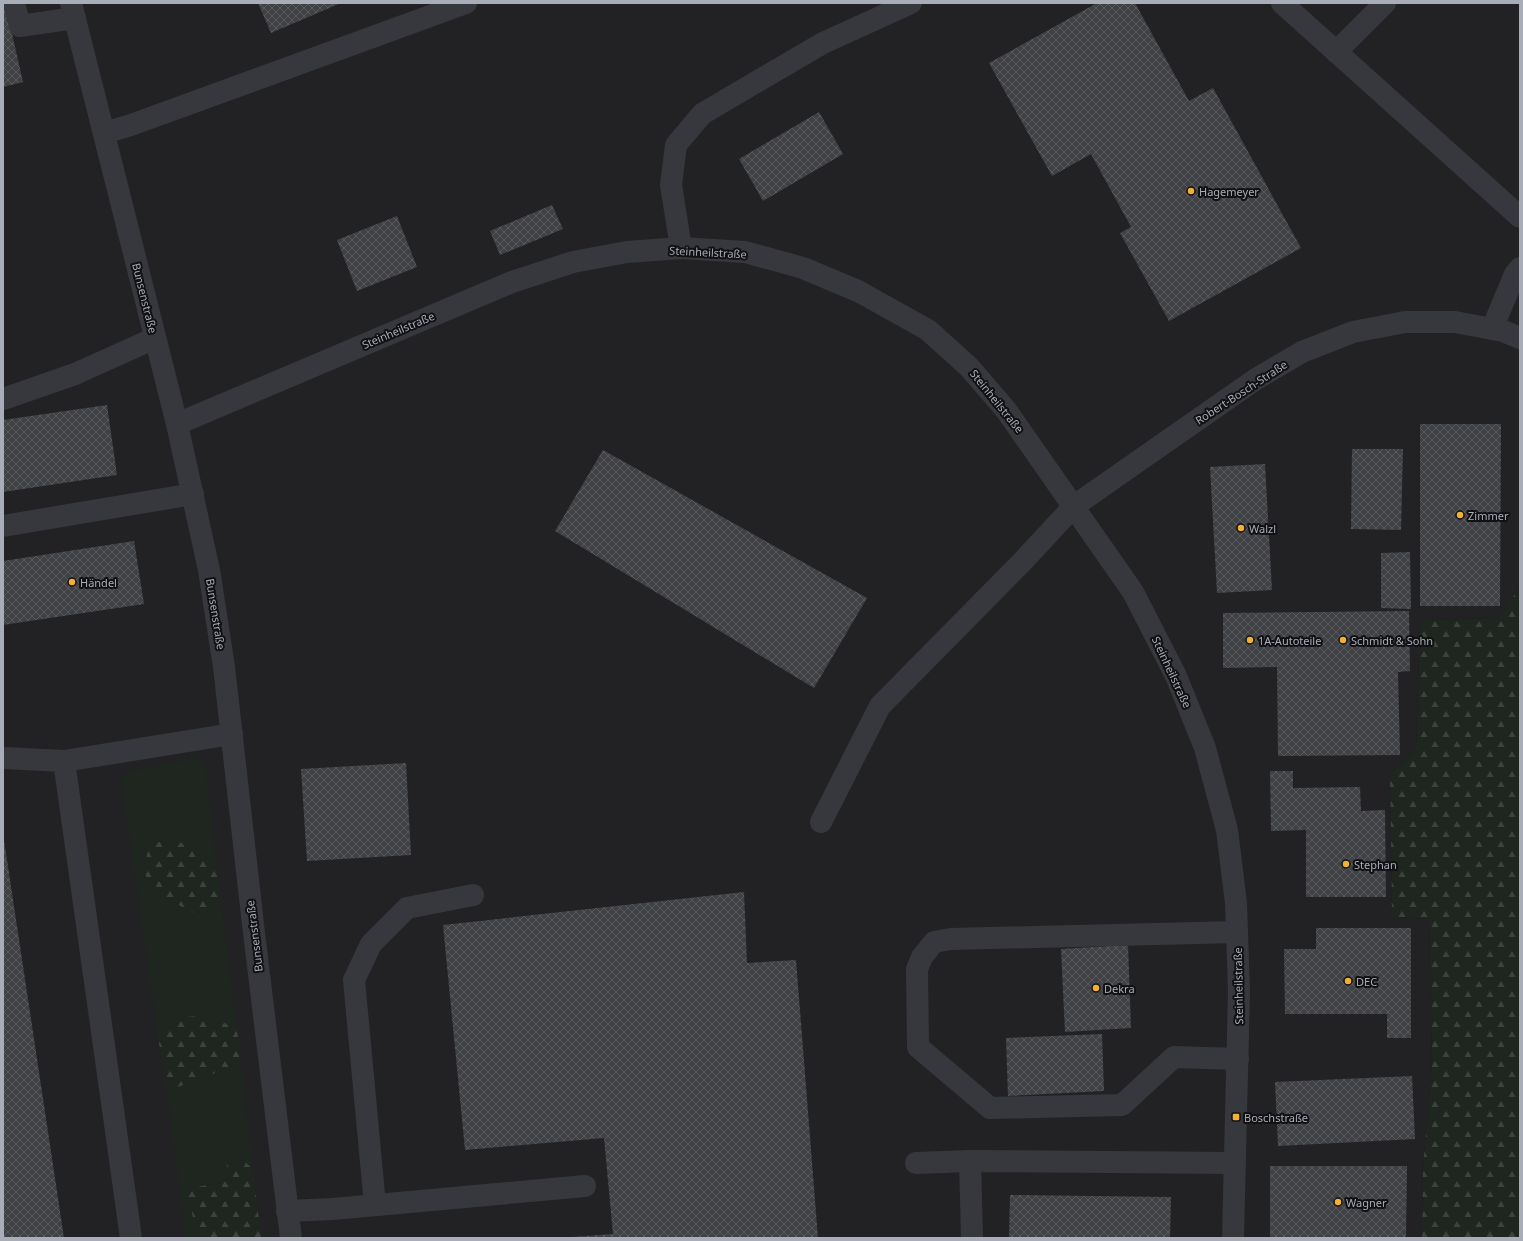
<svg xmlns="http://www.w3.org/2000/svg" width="1523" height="1241" font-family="'Noto Sans',sans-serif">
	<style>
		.built { fill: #222225 }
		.grass { fill: #1e261f }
		.forest { fill: url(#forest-firs) }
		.building { fill: url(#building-cross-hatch) }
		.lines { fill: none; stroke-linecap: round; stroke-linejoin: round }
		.minor { stroke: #37383d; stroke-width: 22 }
		.poi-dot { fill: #f2b134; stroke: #111113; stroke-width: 1.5 }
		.labels { text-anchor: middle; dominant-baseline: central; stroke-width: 4; stroke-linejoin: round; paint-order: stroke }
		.poi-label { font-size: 11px; fill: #a8adb8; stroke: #111113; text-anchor: start }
		.street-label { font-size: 11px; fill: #a8adb8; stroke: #111113 }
	</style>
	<defs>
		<pattern id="forest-firs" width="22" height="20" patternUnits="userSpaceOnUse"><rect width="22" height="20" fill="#1e261f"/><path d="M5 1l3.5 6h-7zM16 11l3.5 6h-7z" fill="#3c433d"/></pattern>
		<pattern id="building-cross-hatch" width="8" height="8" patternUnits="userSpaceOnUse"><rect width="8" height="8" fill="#404145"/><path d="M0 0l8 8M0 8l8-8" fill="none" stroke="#595a5e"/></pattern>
	</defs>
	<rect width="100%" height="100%" fill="#161618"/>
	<path class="built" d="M3 3H1520V586L1499 618 1420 620 1416 749 1390 774 1392 917 1429 919 1432 1064 1423 1167 1422 1238H3Z"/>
	<g class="grass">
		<path d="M194 758 205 762 217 865 197 850 203 918 221 902 237 1028 207 1016 178 1017 158 1037 121 781 127 772Z"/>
		<path d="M240 1056 253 1169 242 1159 226 1160 229 1181 187 1189 198 1238H185L167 1091 226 1069Z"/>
	</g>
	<g class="forest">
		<path d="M1520 586V1238H1422L1423 1167 1432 1064 1429 919 1392 917 1390 774 1416 749 1420 620 1499 618Z"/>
		<path d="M170 838 197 850 217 865 221 902 203 918 158 894 143 872 149 846Z"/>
		<path d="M207 1016 237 1028 240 1056 226 1069 167 1091 158 1037 178 1017Z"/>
		<path d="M242 1159 253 1169 261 1238H198L186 1189 229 1181 226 1160Z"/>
	</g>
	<g class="building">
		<path d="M3 3H5L23 82 3 87Z"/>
		<path d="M258 3H341L271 33Z"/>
		<path d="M1097 3H1135L1189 101 1213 88 1301 248 1169 321 1120 233 1131 227 1091 154 1052 176 989 63Z"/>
		<path d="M819 112 843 154 763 201 739 159Z"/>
		<path d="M552 205 563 229 500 255 490 231Z"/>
		<path d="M397 216 417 267 357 291 337 240Z"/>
		<path d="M107 405 117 475 3 492V420Z"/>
		<path d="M1420 424H1501L1500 606H1420Z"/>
		<path d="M1352 449H1403L1401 530 1351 529Z"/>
		<path d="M603 450 867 598 814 688 555 531Z"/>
		<path d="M1265 464 1272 590 1217 593 1210 467Z"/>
		<path d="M134 541 144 604 3 625V561Z"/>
		<path d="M1410 552 1411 609 1381 608V553Z"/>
		<path d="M1409 611 1410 671 1398 672 1400 755 1278 756 1277 667 1223 668V613Z"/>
		<path d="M406 763 411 855 307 861 301 769Z"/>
		<path d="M1270 771H1293V788L1360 787 1361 811 1385 810 1386 897H1306V830L1271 831Z"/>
		<path d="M3 840H4L64 1238H3Z"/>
		<path d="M744 892 747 963 796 960 818 1238H572V1237L613 1234 604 1138 465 1150 443 925Z"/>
		<path d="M1316 928H1411V1038H1387V1014H1285L1284 949H1316Z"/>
		<path d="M1128 945 1131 1028 1065 1032 1061 949Z"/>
		<path d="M1102 1034 1104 1091 1008 1096 1006 1038Z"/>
		<path d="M1412 1076 1415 1139 1278 1146 1275 1082Z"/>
		<path d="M1270 1166H1407L1406 1238H1270Z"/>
		<path d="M1010 1195 1171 1197 1170 1238H1009Z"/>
	</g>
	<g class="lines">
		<g class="minor">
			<path d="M14 3 20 26 75 18"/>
			<path d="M71 3 177 424 209 570 224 667 254 933 291 1238"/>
			<path d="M1282 3 1520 217"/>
			<path d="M1336 52 1385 3"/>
			<path d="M104 133 131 125 466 3"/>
			<path d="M681 248 671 185 676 145 702 114 823 43 911 3"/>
			<path d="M1492 329 1515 274 1520 268"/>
			<path d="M3 399 75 374 155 338"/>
			<path d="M177 424 512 282 573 262 627 252 681 248 745 252 803 268 858 291 928 330 969 367 1006 410 1133 592 1176 676 1205 748 1227 830 1236 903 1239 991 1233 1238"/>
			<path d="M3 526 193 494"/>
			<path d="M3 758 64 761 131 1238"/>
			<path d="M64 761 232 734"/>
			<path d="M821 822 880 706 1023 561 1074 506 1256 379 1302 352 1353 332 1405 322H1455L1503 331 1520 338"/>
			<path d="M1237 932 951 939 934 942 922 957 917 969 918 1047 990 1108 1122 1105 1174 1057 1238 1059"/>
			<path d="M970 1161 972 1238"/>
			<path d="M916 1163 970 1161 1234 1163"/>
			<path d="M375 1205 354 980 371 944 407 908 473 895"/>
			<path d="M287 1211 333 1209 585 1186"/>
		</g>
	</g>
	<g class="poi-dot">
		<circle cx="1191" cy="191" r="4"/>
		<circle cx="1460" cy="515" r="4"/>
		<circle cx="1241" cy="528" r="4"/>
		<circle cx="72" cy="582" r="4"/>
		<circle cx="1250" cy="640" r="4"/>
		<circle cx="1343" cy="640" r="4"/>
		<circle cx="1346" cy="864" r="4"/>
		<circle cx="1348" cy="981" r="4"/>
		<circle cx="1096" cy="988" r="4"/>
		<rect x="1232" y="1113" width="8" height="8" rx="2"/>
		<circle cx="1338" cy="1202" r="4"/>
	</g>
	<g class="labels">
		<g class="poi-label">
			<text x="1199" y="191">Hagemeyer</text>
			<text x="1468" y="515">Zimmer</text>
			<text x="1249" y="528">Walzl</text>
			<text x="80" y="582">Händel</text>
			<text x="1258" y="640">1A-Autoteile</text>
			<text x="1351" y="640">Schmidt &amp; Sohn</text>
			<text x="1354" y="864">Stephan</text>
			<text x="1356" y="981">DEC</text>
			<text x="1104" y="988">Dekra</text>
			<text x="1244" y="1117">Boschstraße</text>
			<text x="1346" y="1202">Wagner</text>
		</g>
		<g class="street-label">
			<text transform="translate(708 252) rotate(3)">Steinheilstraße</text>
			<text transform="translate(145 298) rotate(76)">Bunsenstraße</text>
			<text transform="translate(398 330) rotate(-23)">Steinheilstraße</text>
			<text transform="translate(1241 392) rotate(-33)">Robert-Bosch-Straße</text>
			<text transform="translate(997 401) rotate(51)">Steinheilstraße</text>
			<text transform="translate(216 614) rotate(81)">Bunsenstraße</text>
			<text transform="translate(1172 672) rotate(65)">Steinheilstraße</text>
			<text transform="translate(254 936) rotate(-97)">Bunsenstraße</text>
			<text transform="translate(1238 986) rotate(-91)">Steinheilstraße</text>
		</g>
	</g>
	<rect width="1523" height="1241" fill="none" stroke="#a8adb8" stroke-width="8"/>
</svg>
